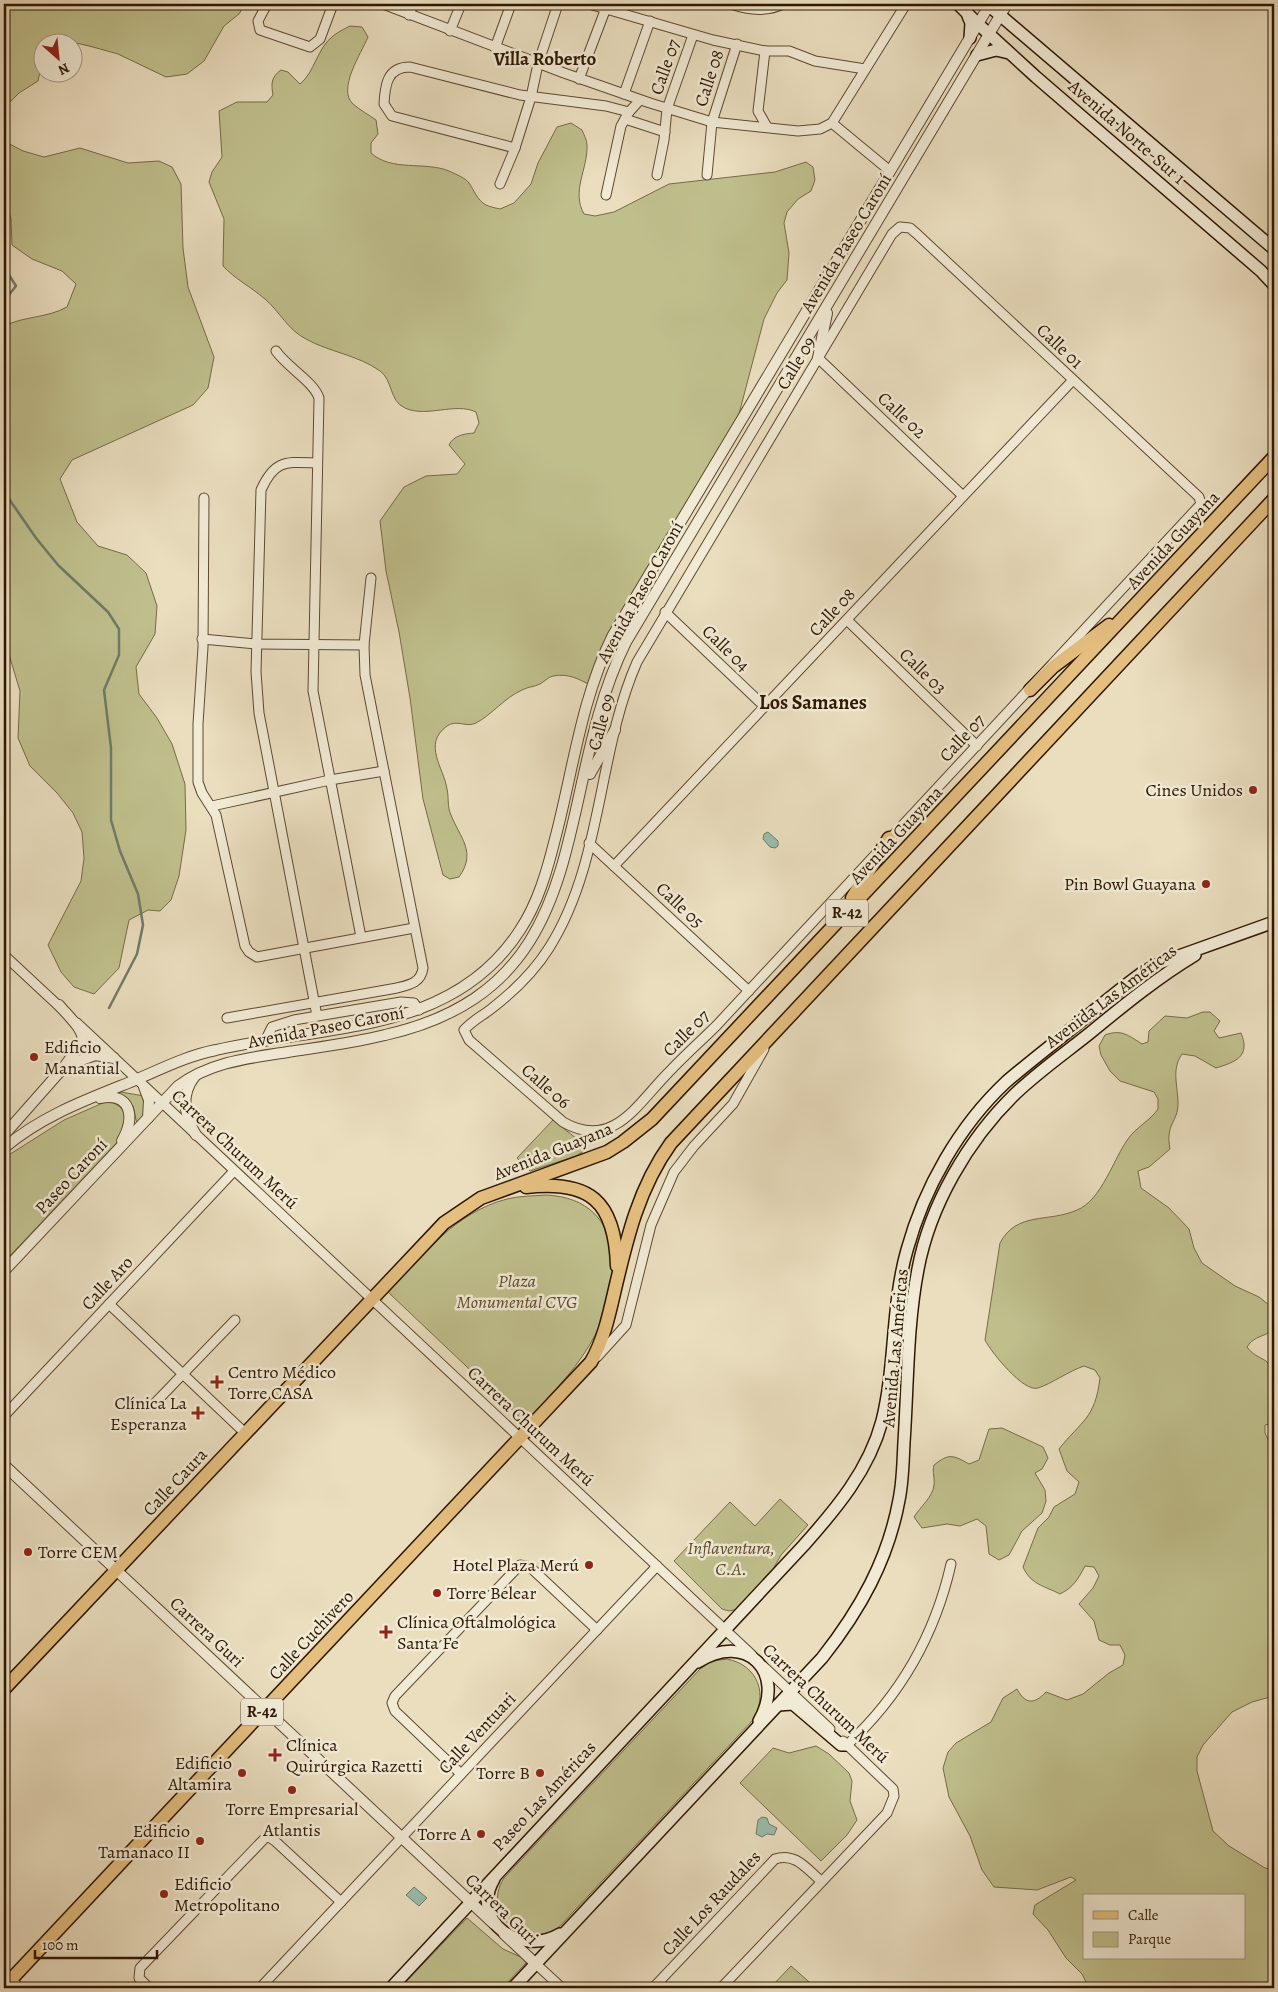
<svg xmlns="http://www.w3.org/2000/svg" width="1278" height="1992" font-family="Alegreya,serif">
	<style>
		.green { fill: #bfbf8c; stroke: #766b46; fill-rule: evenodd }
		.water { fill: #98bdad; stroke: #6e7b68 }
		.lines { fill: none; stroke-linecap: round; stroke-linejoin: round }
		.stream { stroke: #6e7b68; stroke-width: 2.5 }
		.minor-casing { stroke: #5d4930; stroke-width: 11 }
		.tertiary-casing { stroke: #5d4930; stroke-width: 12 }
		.secondary-casing { stroke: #2e1700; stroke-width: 14 }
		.primary-casing { stroke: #2e1700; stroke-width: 15 }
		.minor { stroke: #f1ead5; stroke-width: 9 }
		.tertiary { stroke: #f1ead5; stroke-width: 10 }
		.secondary { stroke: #f1ead5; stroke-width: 11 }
		.primary { stroke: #e5bf80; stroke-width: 12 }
		.poi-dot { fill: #8f2418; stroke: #f1ead5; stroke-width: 2 }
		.labels { text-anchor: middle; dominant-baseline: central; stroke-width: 5; stroke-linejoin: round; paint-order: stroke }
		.shield { fill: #f1ead5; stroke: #685640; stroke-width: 1 }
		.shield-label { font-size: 16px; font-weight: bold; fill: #2e1700 }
		.street-label { font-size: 18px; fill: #2e1700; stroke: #f1ead5 }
		.poi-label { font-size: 18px; fill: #2e1700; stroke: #f1ead5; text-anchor: end }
		.park-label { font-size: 18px; font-style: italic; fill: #5a492a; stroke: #f1ead5 }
		.neighbourhood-label { font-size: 19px; font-weight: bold; fill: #2e1700; stroke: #f1ead5 }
		.quarter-label { font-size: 20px; font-weight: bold; fill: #2e1700; stroke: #f1ead5 }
	</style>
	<rect width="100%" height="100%" fill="#eadebf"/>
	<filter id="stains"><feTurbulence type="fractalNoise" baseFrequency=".004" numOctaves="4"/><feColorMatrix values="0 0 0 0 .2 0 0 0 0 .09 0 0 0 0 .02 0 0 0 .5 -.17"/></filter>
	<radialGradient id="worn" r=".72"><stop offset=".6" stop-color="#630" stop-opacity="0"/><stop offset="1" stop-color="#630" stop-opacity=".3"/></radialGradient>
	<g class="green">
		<path d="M4 4H245L239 14 224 26 204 61 187 74 166 77 118 54 93 47 72 42H42V62L38 81 19 93 4 108Z"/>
		<path d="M350 26 362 27 368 37C361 54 337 89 353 104 360 110 369 115 376 120L378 134 371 143V153C392 172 424 161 449 171 455 174 466 178 469 183 474 190 477 200 486 205 490 207 496 208 500 209L514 203 531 184 538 163 557 127 571 123 582 130C584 135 587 140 587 145 588 169 571 191 584 214L595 216 614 212 669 184 775 172 806 162 813 167 815 180 811 191 798 199 787 212 784 223 789 253 787 280 777 293 764 319 735 429 668 542 592 686C579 679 568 673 553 676 548 677 544 682 540 684 534 687 527 687 522 690 504 698 493 714 476 723 466 728 457 719 447 726 422 744 444 768 447 789 449 797 447 807 451 815 460 838 477 852 459 877L450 879 443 875 423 799 410 698 399 632 386 571 380 521 404 487 426 476 457 474 465 464 449 445C454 435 464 434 474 433L479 423 476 412C455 402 427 418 405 408 389 401 393 380 380 371 358 355 329 352 306 339 288 330 280 312 265 299 251 287 235 279 223 266L224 219 209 182 212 172 222 157 219 111 237 102H267L273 95C271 84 271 77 281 70L288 72 300 84C315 72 317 48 333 36 338 32 344 29 350 26Z"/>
		<path d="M4 141 23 151 44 157 80 148 128 163 159 161 172 167 181 184 183 248 188 287 214 357 208 388 193 405 72 460 60 479 77 522 98 546 127 555 146 573 157 606 155 634 136 667 139 694 157 718 172 744 185 784 186 830 179 876 171 900 160 911 148 910 129 920 119 968 94 994 74 987 61 972 48 945 81 881 84 858 82 832 73 813 57 793 30 766 18 738 20 691 4 638V326C25 316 47 318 67 307L76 284 62 271 32 259 12 245 11 219 4 196Z"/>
		<path d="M1203 1012H1210L1220 1021 1214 1031 1219 1038 1241 1033C1251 1057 1235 1062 1216 1068L1195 1056 1182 1054C1171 1070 1178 1085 1178 1104 1178 1122 1165 1124 1170 1149L1149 1167 1138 1171 1141 1188 1169 1208 1189 1229 1194 1248 1202 1263 1235 1286 1259 1297 1274 1309C1278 1343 1258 1329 1247 1347 1253 1355 1258 1356 1266 1361 1278 1372 1274 1406 1274 1423L1265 1425V1433L1274 1453V1696L1252 1702 1232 1712 1203 1745 1197 1757V1771L1213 1831 1229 1846 1265 1868 1274 1870V1988H1089L1082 1974 1066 1958 1048 1930 1033 1914 1035 1905 1076 1880 1071 1877 1037 1890 994 1887 982 1870 970 1836 949 1797 943 1768 948 1752 956 1743 991 1722 1003 1698 1017 1689C1025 1704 1034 1705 1046 1692L1067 1700 1083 1694 1109 1673 1123 1665 1125 1655 1120 1645H1110L1099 1640 1094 1621 1079 1604 1093 1588 1099 1576 1094 1567 1085 1566C1078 1579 1074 1587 1060 1594 1045 1586 1031 1585 1023 1567L1038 1528 1049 1517 1054 1507 1075 1494 1079 1482 1067 1471 1059 1449C1082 1420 1095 1419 1100 1378L1095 1370 1084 1366C1069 1371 1051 1384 1038 1388 1024 1393 991 1352 985 1340L1000 1243C1017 1211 1048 1223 1077 1210 1101 1201 1114 1158 1128 1139 1136 1127 1150 1121 1158 1109V1099L1154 1092 1120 1081 1110 1071 1101 1055 1099 1046 1105 1035C1121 1029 1128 1035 1142 1044L1148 1042 1149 1031 1165 1016 1187 1018ZM1084 1896H1244V1958H1084Z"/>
		<path d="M121 1092 144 1096C146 1107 145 1116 137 1124L133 1106 117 1094Z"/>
		<path d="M105 1102 114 1103 125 1110V1134L4 1262V1158L64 1120Z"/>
		<path d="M553 1120 577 1139 587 1142V1149L576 1156 530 1171 517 1158Z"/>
		<path d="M546 1195C631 1199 622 1291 589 1346 572 1374 548 1398 525 1422L388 1292C422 1255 456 1212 507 1199 519 1196 533 1196 546 1195Z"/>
		<path d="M1002 1428 1043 1447 1048 1458 1042 1469 1035 1473 1045 1490 1046 1501 1042 1513 1022 1531 1009 1555 999 1560 989 1554 986 1526 977 1519 960 1526 947 1524 922 1528 914 1517C920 1507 933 1497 934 1485 935 1478 932 1472 934 1465 949 1453 953 1455 969 1464L979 1460 989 1429Z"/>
		<path d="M780 1499 808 1525 781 1555 772 1571 738 1609 729 1611 722 1609 674 1561 730 1502 755 1526Z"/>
		<path d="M727 1659C758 1665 769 1695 752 1721L560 1926C527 1952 480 1915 504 1878L701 1668 712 1661Z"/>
		<path d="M816 1746 829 1754 849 1773 852 1781 850 1801 857 1820 847 1835 821 1861 740 1783 773 1748 789 1753Z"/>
		<path d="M467 1918 503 1949 523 1958 526 1963 502 1988H400Z"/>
		<path d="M791 1966 816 1988H770Z"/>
	</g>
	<g class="water">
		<path d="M768 832 778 841V846L775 848 770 847 763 839 764 834Z"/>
		<path d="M762 1817 767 1818 769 1824 777 1828 774 1835 767 1834 762 1837 756 1834 758 1820Z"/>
		<path d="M414 1887 427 1898 419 1906 406 1895Z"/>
	</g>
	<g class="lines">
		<g class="stream">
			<path d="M4 267 16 286 4 301"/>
			<path d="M4 483 7 496 36 538 58 565 108 612 119 629V655L104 690 111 748V820L120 851 138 894 143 925 137 954 109 1008"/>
		</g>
		<defs>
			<g id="minor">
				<path d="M267 4 258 21 260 30 310 47 320 39 333 4"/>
				<path d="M383 4 564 73 650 103 712 122 798 131 820 129 832 123 906 4"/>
				<path d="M589 4 713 40 765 51H789L815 61 865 69"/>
				<path d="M731 4C748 10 767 12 783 4"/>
				<path d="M409 15 413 4"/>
				<path d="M450 31 461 4"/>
				<path d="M495 48 511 4"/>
				<path d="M765 51 758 111 767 127"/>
				<path d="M579 79 606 8"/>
				<path d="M624 94 650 21"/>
				<path d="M625 119 665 132"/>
				<path d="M832 123 890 171"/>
				<path d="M515 148 392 116 384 104C385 85 387 67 410 67L520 95 606 106 629 112"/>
				<path d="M657 175 664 140 667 109 693 35"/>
				<path d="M707 175 712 122 737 44"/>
				<path d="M500 184 515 148 531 97 538 64 558 4"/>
				<path d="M606 195 621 126 629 112 640 100"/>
				<path d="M900 227 910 228 917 234 1199 497 1201 504 717 1025C701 1041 684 1056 668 1073 638 1103 613 1151 563 1122L469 1040 464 1030C472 1021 482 1016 491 1009 513 992 534 972 549 948 603 863 597 753 637 662L892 234Z"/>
				<path d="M276 351C287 367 314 382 319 398L313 691 361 937"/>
				<path d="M818 358 963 496"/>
				<path d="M317 463C286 462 275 459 261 490L256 672 259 713 317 1016"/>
				<path d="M204 498 203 647 198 724V782L202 793 216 815 245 946 249 952 257 957 414 928"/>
				<path d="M665 612 765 707"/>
				<path d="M847 620 977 746"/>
				<path d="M202 639 257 644 364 645"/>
				<path d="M212 806 330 780 384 771"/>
				<path d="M589 843 749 991"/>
				<path d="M614 866 1073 380"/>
				<path d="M4 955 62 1009"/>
				<path d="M227 1018 397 988C409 985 421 983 423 968L365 675 364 645 371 578"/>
				<path d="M77 1023 752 1655"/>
				<path d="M265 1041 272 1027 294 1020 401 1002 414 1003 419 1010"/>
				<path d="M109 1304 245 1433"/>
				<path d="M597 1357 626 1325 651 1225 674 1172 694 1146 733 1104 764 1049"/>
				<path d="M154 1404 235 1320"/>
				<path d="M4 1416 234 1171"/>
				<path d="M763 1666 830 1729"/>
				<path d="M847 1745C901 1695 935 1635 951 1564"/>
				<path d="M461 1774 395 1711 392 1703 395 1696 520 1565 530 1567 597 1630"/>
				<path d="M536 1964 562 1988"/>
				<path d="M149 1988 139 1978 140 1968 265 1838 269 1837 275 1841 341 1902"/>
				<path d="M260 1988 657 1566"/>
				<path d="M653 1988 775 1859C795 1852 807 1869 821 1881"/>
				<path d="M721 1988 887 1813 894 1796 893 1789 843 1741"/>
			</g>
			<g id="tertiary">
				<path d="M818 358 827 313"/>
				<path d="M590 774 615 730"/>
				<path d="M68 1065 95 1055 114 1058"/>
				<path d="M195 1076C180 1095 184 1115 196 1135"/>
				<path d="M144 1087 149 1100 148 1118"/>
				<path d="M100 1098C132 1092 135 1118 122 1141"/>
				<path d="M4 1135 64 1067 83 1041C83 1028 67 1015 59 1005"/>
				<path d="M4 1148C41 1116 88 1099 133 1081 161 1069 186 1056 216 1050 323 1025 453 1035 520 930 538 903 547 871 555 839 573 771 581 699 613 635L990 4"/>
				<path d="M4 1271 178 1086C210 1062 249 1058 288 1052 320 1047 353 1043 385 1035 602 986 550 795 626 642L1007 4"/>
				<path d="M4 1465 494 1924"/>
				<path d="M504 1934 536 1964"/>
				<path d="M4 1974 19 1988"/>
			</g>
			<g id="secondary">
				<path d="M958 4 978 24 1036 77 1261 271 1274 285"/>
				<path d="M987 4 1274 249"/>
				<path d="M968 16 971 23 970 38"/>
				<path d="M977 55 996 50 1009 53"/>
				<path d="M698 1662C746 1631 787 1672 759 1721"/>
				<path d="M778 1705 793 1704 841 1745H847"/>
				<path d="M494 1879C469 1922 521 1957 560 1934"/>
				<path d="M391 1988 804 1545C836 1509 869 1470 882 1421 896 1365 891 1306 907 1250 924 1188 959 1126 1006 1082 1027 1064 1049 1047 1070 1030 1094 1011 1117 991 1142 973L1162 962 1274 922"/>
				<path d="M513 1988 822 1658C860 1610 888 1560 899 1500 903 1481 903 1461 904 1442 908 1384 907 1326 918 1269 930 1205 968 1140 1015 1094 1038 1072 1065 1053 1090 1033 1124 1005 1157 978 1195 955"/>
			</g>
			<g id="primary">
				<path d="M1030 690 1053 667 1109 625"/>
				<path d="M852 898 889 838"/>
				<path d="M526 1187C590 1180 615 1201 617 1266"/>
				<path d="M4 1689 444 1223 481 1198 607 1152 623 1142 652 1119 1274 457"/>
				<path d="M4 1987 591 1362C604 1339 609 1315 615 1289 627 1238 639 1187 671 1143L1274 499"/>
			</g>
		</defs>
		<use href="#minor" class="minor-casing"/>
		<use href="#tertiary" class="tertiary-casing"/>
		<use href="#secondary" class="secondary-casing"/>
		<use href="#primary" class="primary-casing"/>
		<use href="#minor" class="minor"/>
		<use href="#tertiary" class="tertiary"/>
		<use href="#secondary" class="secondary"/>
		<use href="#primary" class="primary"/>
	</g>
	<g class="poi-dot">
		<circle cx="1253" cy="790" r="5"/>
		<circle cx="1206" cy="884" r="5"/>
		<circle cx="34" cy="1057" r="5"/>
		<path d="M214.5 1374.5h5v5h5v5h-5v5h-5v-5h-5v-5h5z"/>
		<path d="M195.5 1405.5h5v5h5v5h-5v5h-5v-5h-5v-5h5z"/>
		<circle cx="28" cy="1552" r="5"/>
		<circle cx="589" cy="1565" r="5"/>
		<circle cx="437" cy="1593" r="5"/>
		<path d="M383.5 1624.5h5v5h5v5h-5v5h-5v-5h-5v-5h5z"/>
		<path d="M272.5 1747.5h5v5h5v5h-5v5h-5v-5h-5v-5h5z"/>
		<circle cx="242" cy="1773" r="5"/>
		<circle cx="540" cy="1773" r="5"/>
		<circle cx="292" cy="1790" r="5"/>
		<circle cx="481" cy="1834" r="5"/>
		<circle cx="200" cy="1841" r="5"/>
		<circle cx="164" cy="1894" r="5"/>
	</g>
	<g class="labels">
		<g class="shield">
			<rect x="826" y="899.5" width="42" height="27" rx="4"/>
			<rect x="241" y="1698.5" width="42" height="27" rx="4"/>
		</g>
		<g class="shield-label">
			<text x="847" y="913">R-42</text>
			<text x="262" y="1712">R-42</text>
		</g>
		<g class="street-label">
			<text transform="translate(665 67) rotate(-71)">Calle 07</text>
			<text transform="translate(709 78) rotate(-72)">Calle 08</text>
			<text transform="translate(1127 132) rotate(41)">Avenida Norte-Sur 1</text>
			<text transform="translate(846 243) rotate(-59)">Avenida Paseo Caroní</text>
			<text transform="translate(1060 346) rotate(43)">Calle 01</text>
			<text transform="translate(796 363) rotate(-59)">Calle 09</text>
			<text transform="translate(902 415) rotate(43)">Calle 02</text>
			<text transform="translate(1173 540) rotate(-47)">Avenida Guayana</text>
			<text transform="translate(640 592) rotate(-61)">Avenida Paseo Caroní</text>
			<text transform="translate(832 612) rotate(-47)">Calle 08</text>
			<text transform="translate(726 648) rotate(44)">Calle 04</text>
			<text transform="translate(923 671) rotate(44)">Calle 03</text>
			<text transform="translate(601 722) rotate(-75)">Calle 09</text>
			<text transform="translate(962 738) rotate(-47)">Calle 07</text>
			<text transform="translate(896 835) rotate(-47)">Avenida Guayana</text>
			<text transform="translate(680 905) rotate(43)">Calle 05</text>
			<text transform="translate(1111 996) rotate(-37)">Avenida Las Américas</text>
			<text transform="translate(326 1027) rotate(-11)">Avenida Paseo Caroní</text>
			<text transform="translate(686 1033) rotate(-45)">Calle 07</text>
			<text transform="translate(546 1086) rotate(41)">Calle 06</text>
			<text transform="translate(235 1149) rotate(43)">Carrera Churum Merú</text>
			<text transform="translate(553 1151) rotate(-22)">Avenida Guayana</text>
			<text transform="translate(71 1176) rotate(-47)">Paseo Caroní</text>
			<text transform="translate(107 1283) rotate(-47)">Calle Aro</text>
			<text transform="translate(895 1348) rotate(-85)">Avenida Las Américas</text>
			<text transform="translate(531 1426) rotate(43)">Carrera Churum Merú</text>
			<text transform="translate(175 1482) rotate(-47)">Calle Caura</text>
			<text transform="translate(207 1632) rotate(43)">Carrera Guri</text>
			<text transform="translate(311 1635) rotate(-47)">Calle Cuchivero</text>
			<text transform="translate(826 1703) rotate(43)">Carrera Churum Merú</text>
			<text transform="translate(477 1733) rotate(-47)">Calle Ventuari</text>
			<text transform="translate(544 1796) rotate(-47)">Paseo Las Américas</text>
			<text transform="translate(711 1903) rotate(-47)">Calle Los Raudales</text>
			<text transform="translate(502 1909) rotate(44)">Carrera Guri</text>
		</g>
		<g class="poi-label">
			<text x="1243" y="790">Cines Unidos</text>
			<text x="1196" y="884">Pin Bowl Guayana</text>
			<text x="44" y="1047" text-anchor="start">Edificio<tspan x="44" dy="21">Manantial</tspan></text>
			<text x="228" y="1372" text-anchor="start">Centro Médico<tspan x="228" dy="21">Torre CASA</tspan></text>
			<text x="187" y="1403">Clínica La<tspan x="187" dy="21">Esperanza</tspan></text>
			<text x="38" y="1552" text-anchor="start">Torre CEM</text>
			<text x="579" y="1565">Hotel Plaza Merú</text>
			<text x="447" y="1593" text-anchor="start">Torre Belear</text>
			<text x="397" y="1622" text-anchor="start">Clínica Oftalmológica<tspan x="397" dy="21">Santa Fe</tspan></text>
			<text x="286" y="1745" text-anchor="start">Clínica<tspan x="286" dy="21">Quirúrgica Razetti</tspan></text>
			<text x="232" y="1763">Edificio<tspan x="232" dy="21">Altamira</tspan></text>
			<text x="530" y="1773">Torre B</text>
			<text x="292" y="1809" text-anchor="middle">Torre Empresarial<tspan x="292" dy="21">Atlantis</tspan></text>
			<text x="190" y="1831">Edificio<tspan x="190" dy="21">Tamanaco II</tspan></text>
			<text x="471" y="1834">Torre A</text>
			<text x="174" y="1884" text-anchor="start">Edificio<tspan x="174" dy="21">Metropolitano</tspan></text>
		</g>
		<g class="park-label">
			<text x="517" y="1281">Plaza<tspan x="517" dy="21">Monumental CVG</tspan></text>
			<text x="731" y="1548">Inflaventura,<tspan x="731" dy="21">C.A.</tspan></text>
		</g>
		<g class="neighbourhood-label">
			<text x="545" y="59">Villa Roberto</text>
		</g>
		<g class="quarter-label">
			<text x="813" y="702">Los Samanes</text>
		</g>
	</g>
	<rect width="1278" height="1992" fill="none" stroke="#eadebf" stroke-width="20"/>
	<rect x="5" y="5" width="1268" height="1982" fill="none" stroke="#2e1700" stroke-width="2.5"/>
	<rect x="10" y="10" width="1258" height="1972" fill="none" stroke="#2e1700"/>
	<rect x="1083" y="1894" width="162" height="65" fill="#f1ead5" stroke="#a39680"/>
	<rect x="1093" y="1911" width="25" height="8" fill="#e5bf80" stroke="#a39680"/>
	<text x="1128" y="1920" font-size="15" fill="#2e1700">Calle</text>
	<rect x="1093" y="1932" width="25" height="15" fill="#bfbf8c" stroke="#a39680"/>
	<text x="1128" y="1944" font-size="15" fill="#2e1700">Parque</text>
	<g transform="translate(58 58) rotate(153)"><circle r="24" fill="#f1ead5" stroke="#a39680"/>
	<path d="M0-4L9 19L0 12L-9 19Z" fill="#8f2418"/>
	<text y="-8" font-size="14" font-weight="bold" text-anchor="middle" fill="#2e1700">N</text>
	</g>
	<path d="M35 1950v8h122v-8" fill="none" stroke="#2e1700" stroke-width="2.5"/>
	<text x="42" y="1950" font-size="15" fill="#2e1700" stroke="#f1ead5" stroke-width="4" paint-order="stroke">100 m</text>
	<rect width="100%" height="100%" filter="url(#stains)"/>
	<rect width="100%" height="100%" fill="url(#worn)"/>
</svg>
